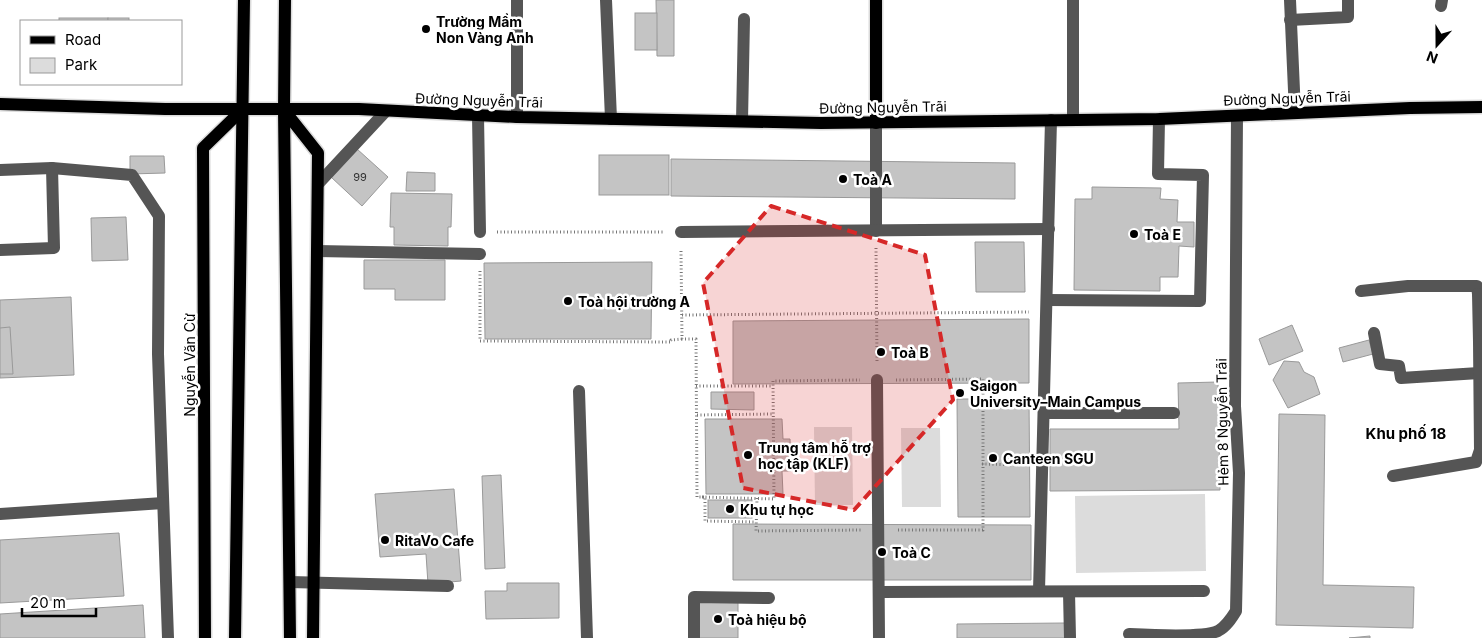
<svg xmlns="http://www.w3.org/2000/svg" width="1482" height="638" font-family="Inter,sans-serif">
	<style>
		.green { fill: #dcdcdc }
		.building { fill: #c4c4c4; stroke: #999 }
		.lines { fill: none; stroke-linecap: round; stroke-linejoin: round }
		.major-casing { stroke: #dbdbdb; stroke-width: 15 }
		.path { stroke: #777; stroke-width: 3; stroke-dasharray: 1 2.5; stroke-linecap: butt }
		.minor { stroke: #555; stroke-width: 12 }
		.major { stroke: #000; stroke-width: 12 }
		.marked { fill: #d62828; fill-opacity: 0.2; stroke: #d62828; stroke-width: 4; stroke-dasharray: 10 6; stroke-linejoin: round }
		.poi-dot { fill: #000; stroke: #fff; stroke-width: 2 }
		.labels { text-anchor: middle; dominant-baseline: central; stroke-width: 5; stroke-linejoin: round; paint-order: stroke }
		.number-label { font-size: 11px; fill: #313131 }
		.poi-label { font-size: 14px; font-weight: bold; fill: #000; stroke: #fff; text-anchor: start }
		.street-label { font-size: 14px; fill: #000; stroke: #fff }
		.neighbourhood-label { font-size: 15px; font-weight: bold; fill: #000; stroke: #fff }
	</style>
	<rect width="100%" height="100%" fill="#fff"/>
	<g class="green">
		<path d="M814 427H852L853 505H815Z"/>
		<path d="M901 428H940L941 507H902Z"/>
		<path d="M1205 494 1206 571 1076 573 1075 496Z"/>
	</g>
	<g class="building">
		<path d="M656 0H674V56H657Z"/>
		<rect x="635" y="13" width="22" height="37"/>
		<rect x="59" y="18" width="49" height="3"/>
		<rect x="108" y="18" width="21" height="3"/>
		<path d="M357 149 388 177 362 206 331 177Z"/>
		<rect x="599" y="155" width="70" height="40"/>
		<path d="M130 156H164L165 173 130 174Z"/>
		<path d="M671 159 1015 163V199L671 196Z"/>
		<path d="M407 172 435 173V191H406Z"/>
		<path d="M1092 187 1161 188 1160 199 1178 200 1177 222H1194V247L1179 246 1178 277H1160V291L1074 290 1075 199H1092Z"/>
		<path d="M391 193 452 194 451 227H448V246L394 245V227H390Z"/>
		<path d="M126 217 128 260 92 261 91 218Z"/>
		<path d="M975 242H1024L1025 292H976Z"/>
		<path d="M364 260H445V300H395V289H364Z"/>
		<path d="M652 262 651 339H485L484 263Z"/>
		<path d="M71 297 74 375 0 378V300Z"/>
		<path d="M1029 319V383L733 384V321Z"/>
		<path d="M1292 325 1303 351 1269 365 1259 339Z"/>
		<path d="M10 327 13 374H0V328Z"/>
		<path d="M1369 340 1373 354 1343 362 1339 348Z"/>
		<path d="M1284 361 1299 362 1304 372 1314 377 1320 394 1288 408 1273 380Z"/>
		<path d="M1218 382 1220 490 1050 491V429H1179L1178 383Z"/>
		<path d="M711 392H754V410L711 409Z"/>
		<path d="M957 399H1029L1030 517H958Z"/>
		<path d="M1279 414 1325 415 1323 585 1414 587 1413 628 1276 625Z"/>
		<path d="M705 419H782L783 439H790L791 471H782L783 494H706Z"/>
		<path d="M501 475 505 568 485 569 482 476Z"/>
		<path d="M454 489 461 581 428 584 426 554 380 557 375 494Z"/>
		<rect x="708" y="500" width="44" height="18"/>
		<path d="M733 524 1031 525V580H733Z"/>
		<path d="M119 533 124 596 0 603V540Z"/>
		<path d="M507 583H559V618L486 619 485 591H507Z"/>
		<path d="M697 600 738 601V638H697Z"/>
		<path d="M143 605 145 638H0V614Z"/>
		<path d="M1065 623V638H957V624Z"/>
		<path d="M1370 636V638H1349Z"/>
	</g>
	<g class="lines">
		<defs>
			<g id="major">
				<path d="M285 0 284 110 290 638"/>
				<path d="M0 104 165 109H359L517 117 821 123 1159 119 1410 108 1482 107"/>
				<path d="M284 110 318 153 313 638"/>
				<path d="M876 123V0"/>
				<path d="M205 638 203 148 243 109"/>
				<path d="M235 638 244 0"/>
			</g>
		</defs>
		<use href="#major" class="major-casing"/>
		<g class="path">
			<path d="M497 232H663"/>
			<path d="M876 248 877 362"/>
			<path d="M681 251 682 339H696L697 497H705V521L756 522"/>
			<path d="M480 271V341L671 342V340L682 339"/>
			<path d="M682 315 1029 312"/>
			<path d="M896 380 983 379V530H897"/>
			<path d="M696 386H773"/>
			<path d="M697 415 773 414"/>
			<path d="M982 464 1024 465"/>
			<path d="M702 497 774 499 773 381 860 380"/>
			<path d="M757 498 756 531 861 530"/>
		</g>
		<g class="minor">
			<path d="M517 0V117"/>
			<path d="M606 0 611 119"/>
			<path d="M1073 0V120"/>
			<path d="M1290 0 1295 113"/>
			<path d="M1441 6 1442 0"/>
			<path d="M1290 20 1348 17V0"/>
			<path d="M478 116 480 232"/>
			<path d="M742 121 744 19"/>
			<path d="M876 123V231"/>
			<path d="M0 170 52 168 132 175 159 216 158 354 168 638"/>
			<path d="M318 184 386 111"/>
			<path d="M681 232 1049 229"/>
			<path d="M0 250 54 248 52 168"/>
			<path d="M317 251 480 254"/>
			<path d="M1361 291 1408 286H1477L1478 294H1482"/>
			<path d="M1478 294 1479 342"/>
			<path d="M1047 300 1200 301 1203 175 1158 174 1159 119"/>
			<path d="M1374 333 1380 364 1399 366 1401 378 1479 373"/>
			<path d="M877 380 879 638"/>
			<path d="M579 391 587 638"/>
			<path d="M1044 413H1174"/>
			<path d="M1393 476 1476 462 1480 450 1479 342 1482 341"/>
			<path d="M0 514 163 503"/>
			<path d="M290 582 448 586"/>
			<path d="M1039 591 1051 120"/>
			<path d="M879 592 1204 591"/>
			<path d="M1069 592 1070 638"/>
			<path d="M1129 634C1148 635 1203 638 1218 631 1226 627 1231 619 1236 611L1239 473 1235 406 1237 116"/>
			<path d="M694 638V597L769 598"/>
		</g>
		<use href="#major" class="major"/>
	</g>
	<path class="marked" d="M771 206 925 255 953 400 854 510 743 488 703 283Z"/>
	<g class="poi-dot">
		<circle cx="426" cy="29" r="5"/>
		<circle cx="843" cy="179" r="5"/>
		<circle cx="1134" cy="234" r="5"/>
		<circle cx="568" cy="301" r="5"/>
		<circle cx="881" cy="352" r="5"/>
		<circle cx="960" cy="393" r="5"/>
		<circle cx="748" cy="455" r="5"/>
		<circle cx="993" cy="458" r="5"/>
		<circle cx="730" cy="509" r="5"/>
		<circle cx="385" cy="540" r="5"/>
		<circle cx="882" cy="552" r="5"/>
		<circle cx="718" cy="619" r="5"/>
	</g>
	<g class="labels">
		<g class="number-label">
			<text x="360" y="177">99</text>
		</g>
		<g class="poi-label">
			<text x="436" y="21">Trường Mầm<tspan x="436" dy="16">Non Vàng Anh</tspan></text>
			<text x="853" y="179">Toà A</text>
			<text x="1144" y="234">Toà E</text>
			<text x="578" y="301">Toà hội trường A</text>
			<text x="891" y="352">Toà B</text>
			<text x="970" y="385">Saigon<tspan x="970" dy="16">University–Main Campus</tspan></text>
			<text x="758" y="447">Trung tâm hỗ trợ<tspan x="758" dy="16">học tập (KLF)</tspan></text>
			<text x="1003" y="458">Canteen SGU</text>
			<text x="740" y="509">Khu tự học</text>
			<text x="395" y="540">RitaVo Cafe</text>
			<text x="892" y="552">Toà C</text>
			<text x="728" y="619">Toà hiệu bộ</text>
		</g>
		<g class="street-label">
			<text transform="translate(1287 98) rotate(-2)">Đường Nguyễn Trãi</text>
			<text transform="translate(479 100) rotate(2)">Đường Nguyễn Trãi</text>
			<text transform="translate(883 107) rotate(-1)">Đường Nguyễn Trãi</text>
			<text transform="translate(189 365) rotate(-90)">Nguyễn Văn Cừ</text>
			<text transform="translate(1222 422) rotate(-91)">Hẻm 8 Nguyễn Trãi</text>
		</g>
		<g class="neighbourhood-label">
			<text x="1406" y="433">Khu phố 18</text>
		</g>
	</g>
	<rect x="20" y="20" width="162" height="65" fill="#ffffff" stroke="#999999"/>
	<rect x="30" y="36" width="25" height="8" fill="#000000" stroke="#999999"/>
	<text x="65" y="45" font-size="15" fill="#000000">Road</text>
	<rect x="30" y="58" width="25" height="15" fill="#dcdcdc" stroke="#999999"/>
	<text x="65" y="70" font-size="15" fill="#000000">Park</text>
	<g transform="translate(1437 45) rotate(201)" stroke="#ffffff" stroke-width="4" paint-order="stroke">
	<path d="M0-4L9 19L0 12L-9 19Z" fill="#000000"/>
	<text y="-8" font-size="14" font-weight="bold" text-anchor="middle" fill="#000000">N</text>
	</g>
	<path d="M22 608v8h74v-8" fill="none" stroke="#000000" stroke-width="2.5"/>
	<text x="30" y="608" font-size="15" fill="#000000" stroke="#ffffff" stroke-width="4" paint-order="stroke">20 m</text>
</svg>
